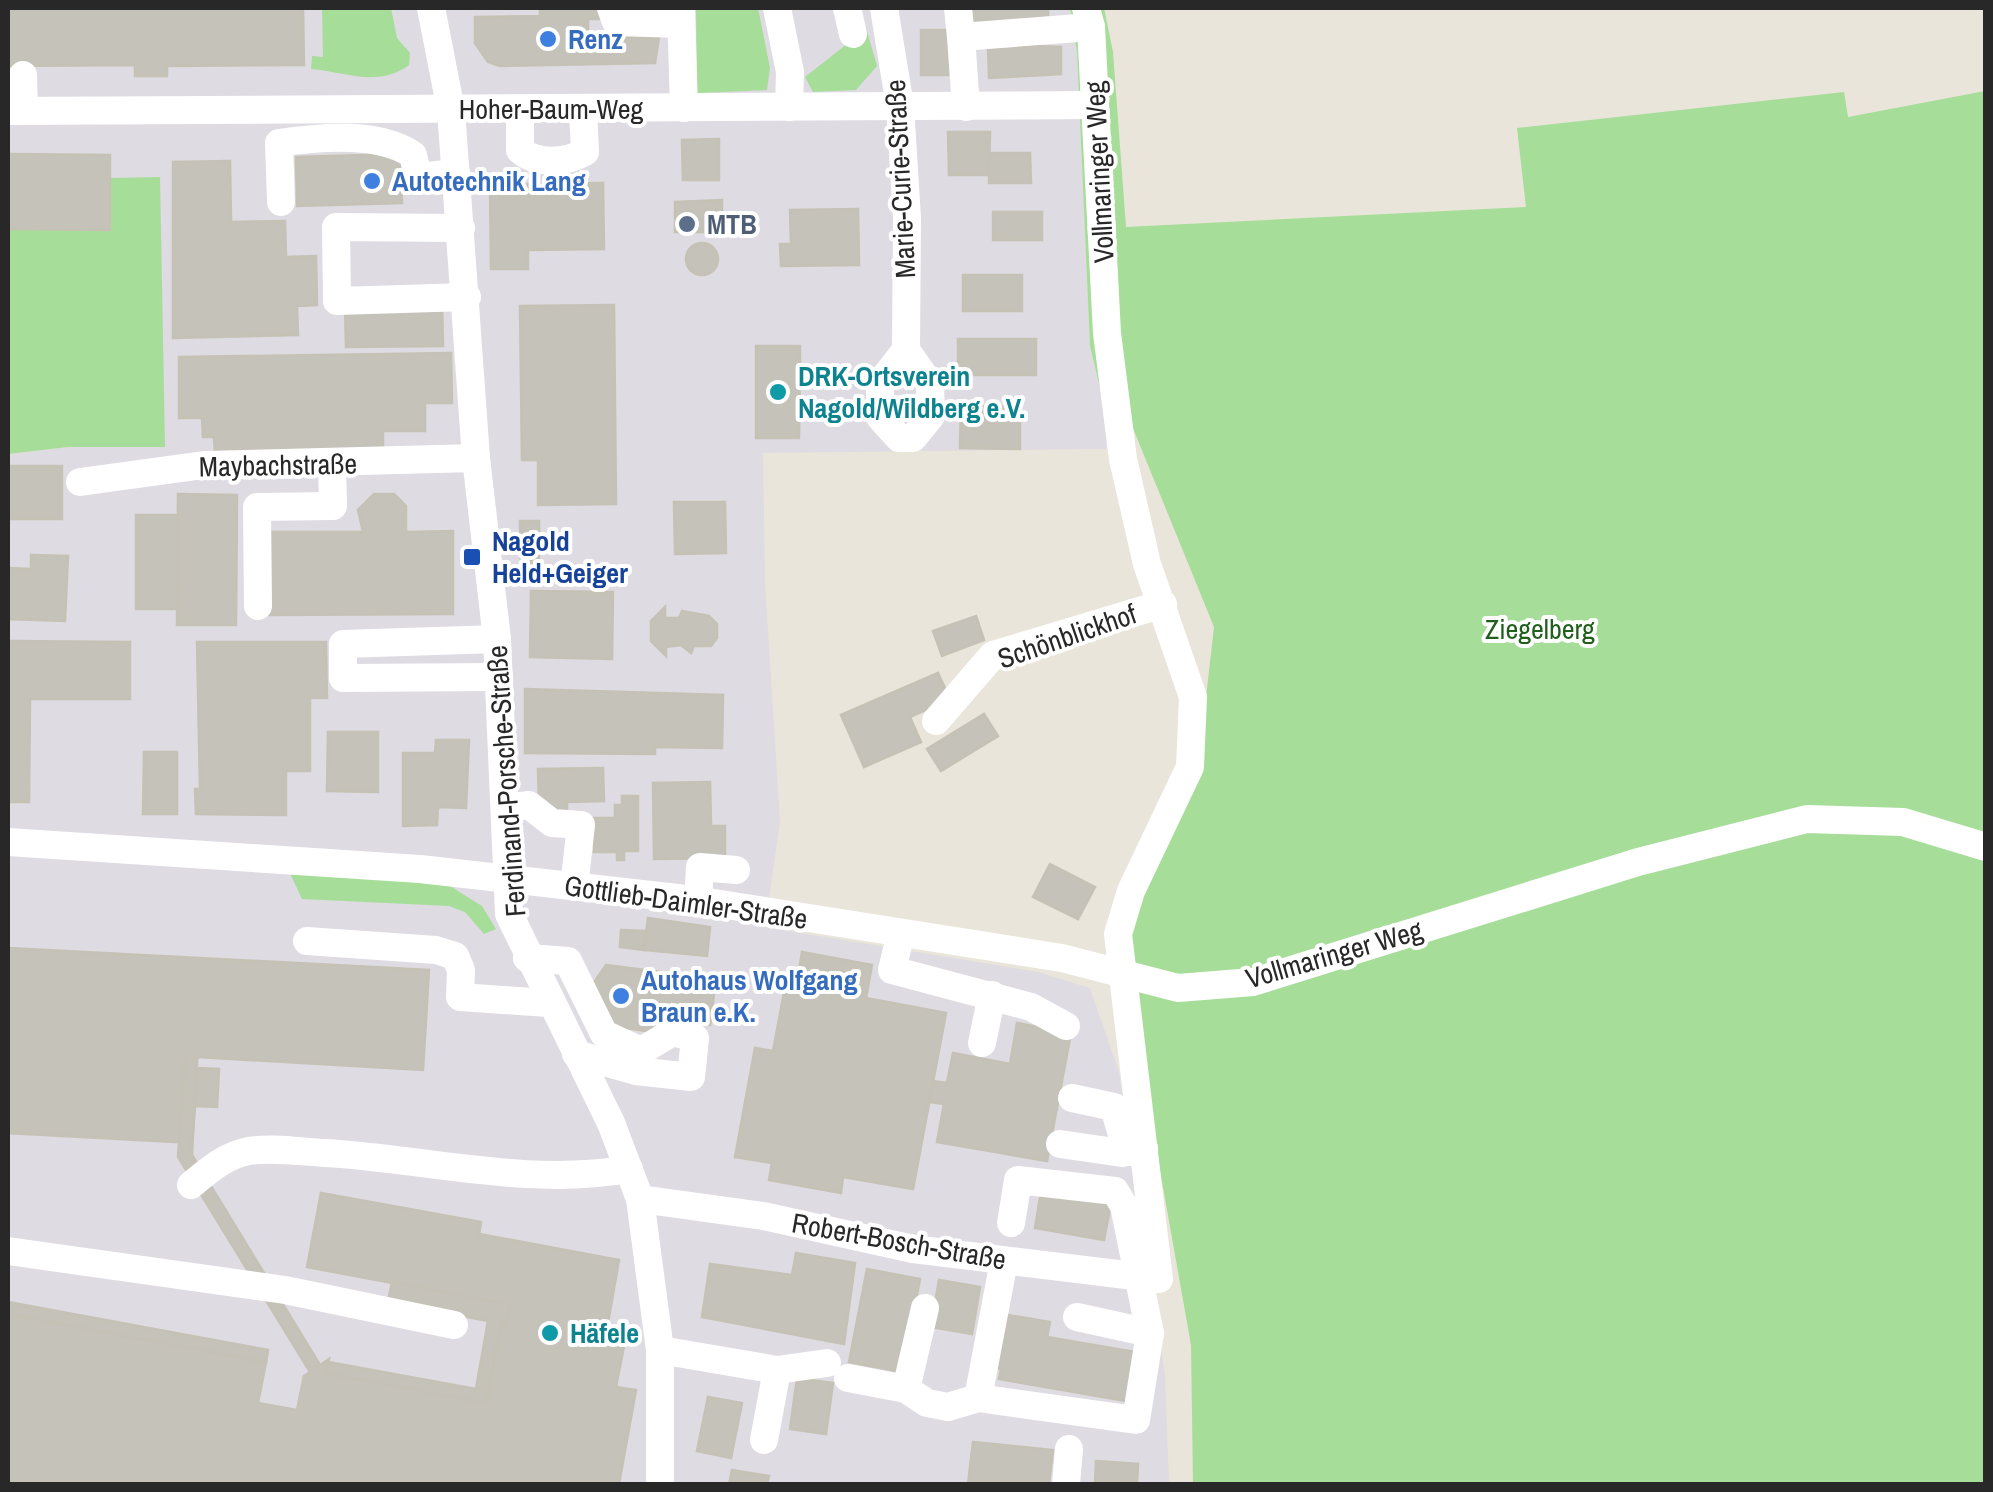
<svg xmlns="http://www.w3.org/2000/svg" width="1993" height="1492" font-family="'Archivo Narrow',sans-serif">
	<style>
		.industrial { fill: #dedbe2 }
		.green { fill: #a6dd99 }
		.building { fill: #c5c2ba; stroke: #c5c1b4; stroke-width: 2.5 }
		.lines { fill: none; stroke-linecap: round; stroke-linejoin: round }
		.minor { stroke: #fff; stroke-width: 28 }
		.shop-dot { fill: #3f7fe0; stroke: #fff; stroke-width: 4 }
		.service-dot { fill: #5c6f8a; stroke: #fff; stroke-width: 4 }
		.culture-dot { fill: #0f9aa8; stroke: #fff; stroke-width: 4 }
		.transit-dot { fill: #1a4fb4; stroke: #fff; stroke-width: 4 }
		.labels { text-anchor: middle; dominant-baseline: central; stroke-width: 8; stroke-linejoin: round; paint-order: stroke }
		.shop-label { font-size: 28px; font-weight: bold; fill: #366cbe; stroke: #fff; text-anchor: start }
		.street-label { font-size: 28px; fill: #282828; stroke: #fff }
		.service-label { font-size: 28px; font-weight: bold; fill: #4e5e75; stroke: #fff; text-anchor: start }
		.culture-label { font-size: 28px; font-weight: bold; fill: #0d838f; stroke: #fff; text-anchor: start }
		.transit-label { font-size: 28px; font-weight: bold; fill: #164399; stroke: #fff; text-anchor: start }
		.park-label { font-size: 28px; fill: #215f1d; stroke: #fff }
	</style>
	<rect width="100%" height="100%" fill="#eae5da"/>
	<path class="industrial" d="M8 8H1070L1077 52 1090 346 1109 426 1106 449 763 453 765 583 780 822 765 927 1038 972 1090 988 1119 1072 1165 1374 1169 1484H8V454L68 447 110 230 8 229Z"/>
	<g class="green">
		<path d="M322 8H391L397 38 410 53 409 65C378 88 347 72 311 69L312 56 323 57Z"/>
		<path d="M696 8H758L770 68 767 90 697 93Z"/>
		<path d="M1070 8H1104L1113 52 1126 227 1526 207 1517 128 1844 92 1848 117 1985 91V1484H1193L1191 1345 1128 990 1134 904 1196 785 1214 627 1128 416 1109 426 1090 346 1077 52Z"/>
		<path d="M864 21 877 66 856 90 813 92 805 77 847 44Z"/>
		<path d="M160 177 165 447H68L8 454V229L109 230 110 178Z"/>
		<path d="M288 869 450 886 482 906 496 929 484 934 465 912 449 906 302 899Z"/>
	</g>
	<g class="building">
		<path d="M8 8H303L304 65 167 66V76H135V65L8 66Z"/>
		<path d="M540 8H599V19H588V37H659L655 63 500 66 488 62 475 43V17L540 16Z"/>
		<path d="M969 8H1048V25L968 23Z"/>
		<path d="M921 30H951L952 75H921Z"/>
		<path d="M988 44 1061 47V74L989 78Z"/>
		<path d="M948 132H990L989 175H949Z"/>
		<path d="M719 139V180H683L682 140Z"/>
		<path d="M989 153H1030L1031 183H989Z"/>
		<path d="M8 154 110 155V230L8 229Z"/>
		<path d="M400 154 402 203 297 206 296 157Z"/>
		<path d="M230 161 231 222 285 221 286 257 316 256 317 305 297 306 298 335 173 338V162Z"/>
		<path d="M603 183 604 249 528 250V269H491L490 185Z"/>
		<path d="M722 200V219L708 232H675V202Z"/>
		<path d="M858 209 859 265 781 266 780 244H791L790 210Z"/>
		<rect x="993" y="212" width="49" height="28"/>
		<circle cx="702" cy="259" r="16"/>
		<rect x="963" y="275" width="59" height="36"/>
		<path d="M614 305 616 504 538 505V460H522L520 306Z"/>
		<path d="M442 307 443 346 346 347 345 308Z"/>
		<rect x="958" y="339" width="78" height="36"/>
		<path d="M756 346H800L799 438H756Z"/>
		<path d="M451 353 452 403H425V431H383V451L215 453 214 437H203L202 418H179V357Z"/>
		<path d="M961 406 1020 407V449L960 448Z"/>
		<rect x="8" y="466" width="54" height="53"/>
		<path d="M178 494 237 495 236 625H177Z"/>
		<path d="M374 494H394L406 506V532L453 531V614L268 615V532H363L358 510Z"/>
		<path d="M674 502H725L726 553 675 554Z"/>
		<rect x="136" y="515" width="41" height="94"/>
		<path d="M520 521H539V573H521Z"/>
		<path d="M31 555 68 556 65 621 8 619V568L31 569Z"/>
		<path d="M531 591 613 592 612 659 530 657Z"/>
		<path d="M665 607V618H679L682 611 709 616 717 624V638L711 646H694L691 653 681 645 666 647V656L651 641V621Z"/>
		<path d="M976 616 984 640 942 656 933 631Z"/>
		<path d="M8 641 130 642V699H30L29 802H8Z"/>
		<path d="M197 642H326L327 698H310V771H286V815L196 814 195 789H200Z"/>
		<path d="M938 673 950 699 910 717 921 742 864 767 841 715Z"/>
		<path d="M525 689 723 695 722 748 655 747V754L525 753Z"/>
		<path d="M984 714 998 736 941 771 927 749Z"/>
		<path d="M328 732H378V792L327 791Z"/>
		<path d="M436 740H469L466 808 438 807 437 825 403 826V753H435Z"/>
		<path d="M144 752H177V814H143Z"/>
		<path d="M603 768 604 801 567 802V816L550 811V802H539L538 769Z"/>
		<path d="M710 782 711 826H725V858L654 859 653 783Z"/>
		<path d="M622 796H638V851H624V860H617V852H594V818H615V805H622Z"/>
		<path d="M1050 864 1095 887 1078 919 1033 897Z"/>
		<path d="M648 918 710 927 707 956 644 950Z"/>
		<path d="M621 930 646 931 644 950 620 947Z"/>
		<path d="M8 948 429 970 423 1070 197 1057V1068L219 1069 217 1107 195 1106 192 1143 8 1133Z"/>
		<path d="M802 952 872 965 866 998 946 1013 913 1189 843 1177 841 1193 769 1180 772 1163 735 1157 755 1048 773 1051 786 982 797 984Z"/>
		<path d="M606 965 716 979 710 1025 653 1016 652 1032 608 1025 590 988Z"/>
		<path d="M1017 1023 1071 1033 1047 1161 937 1142 944 1104 929 1102 933 1081 947 1083 953 1053 1010 1064Z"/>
		<path d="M185 1057H197L192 1155 320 1365 310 1372 178 1157Z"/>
		<path d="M1042 1186 1112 1198 1104 1240 1035 1228Z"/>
		<path d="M321 1193 481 1222 479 1234 619 1260 608 1323 603 1322 599 1341 624 1346 616 1387 636 1390 619 1484H8V1314L266 1362 258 1403 297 1410 304 1376 329 1359 326 1373 486 1403 501 1323 506 1324 510 1305 307 1267Z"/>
		<path d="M796 1253 855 1263 844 1344 702 1317 710 1264 792 1275Z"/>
		<path d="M867 1269 920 1279 902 1372 849 1362Z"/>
		<path d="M939 1280 980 1287 972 1334 931 1327Z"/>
		<path d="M392 1282 510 1305 506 1324 501 1323 486 1403 326 1373 328 1362 476 1389 488 1321 388 1302Z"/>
		<path d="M8 1302 268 1350 266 1362 8 1314Z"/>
		<path d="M1008 1315 1050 1322 1047 1337 1141 1353 1132 1402 999 1379 1001 1369 992 1367 995 1351 1001 1352Z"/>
		<path d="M797 1378 833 1383 826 1434 790 1429Z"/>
		<path d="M708 1397 742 1403 731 1458 697 1451Z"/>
		<path d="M973 1442 1053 1450 1049 1484H968Z"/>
		<path d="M1096 1461 1138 1464 1137 1484H1095Z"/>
		<path d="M732 1470 769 1476 767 1484H729Z"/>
	</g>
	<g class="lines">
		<g class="minor">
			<path d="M431 8 451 110 476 458 497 639 509 914 611 1123 640 1199 660 1350V1484"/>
			<path d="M611 8 616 22 680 24"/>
			<path d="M681 8 684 108"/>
			<path d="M777 8 790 72 789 107"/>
			<path d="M847 8 853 34"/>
			<path d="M884 8 900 106 907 218 906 350 880 383V417L899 438H913L931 416 930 384 906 350"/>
			<path d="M958 8 961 37"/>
			<path d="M23 75 24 110"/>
			<path d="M966 107 961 37 1091 27"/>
			<path d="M520 109V150C537 165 565 163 585 152L583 109"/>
			<path d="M8 111 1095 105"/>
			<path d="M281 202 279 143C319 137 379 131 413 155L418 177 456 173"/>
			<path d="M461 228 336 227 337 301 467 297"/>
			<path d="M80 482 204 465 476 458"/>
			<path d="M258 606 257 507 333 506 332 465"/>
			<path d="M497 639 343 644V678L499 677"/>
			<path d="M936 721 993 655 1163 604"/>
			<path d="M505 808 529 805 552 823 581 825 574 887"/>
			<path d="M8 842 420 869 695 900 1062 958 1178 988 1253 982 1638 862 1807 819 1903 822 1986 847"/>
			<path d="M698 901 700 867 736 870"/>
			<path d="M901 933 892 970 1031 1007 1066 1026"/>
			<path d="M307 941 436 950 455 956 461 970 460 997 548 1003"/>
			<path d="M527 958 568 961 604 1034 641 1051"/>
			<path d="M982 1043 992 995"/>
			<path d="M576 1054 636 1071 691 1077 695 1038 673 1032 641 1051 640 1071"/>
			<path d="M1072 1098 1114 1107 1127 1152"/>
			<path d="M1060 1144 1122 1153 1144 1148"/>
			<path d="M191 1185C209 1170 226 1155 249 1151 273 1147 301 1152 326 1153 427 1159 528 1187 629 1169"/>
			<path d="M640 1199 763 1216 913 1249 1159 1279 1118 934 1131 891 1190 767 1193 697 1147 564 1123 459 1107 333 1091 27 1086 8"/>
			<path d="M1011 1223 1018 1180 1115 1191 1124 1206 1150 1333"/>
			<path d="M8 1251 285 1290 454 1325"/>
			<path d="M1004 1261 978 1398 1136 1420 1150 1333 1077 1317"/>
			<path d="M660 1350 777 1370 764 1440"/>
			<path d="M777 1370 827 1363"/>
			<path d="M848 1378 906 1389 927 1403 948 1407 978 1398"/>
			<path d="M906 1389 925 1308"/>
			<path d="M1066 1484 1069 1449"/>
		</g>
	</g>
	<g class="shop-dot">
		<circle cx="548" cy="39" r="10"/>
		<circle cx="372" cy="181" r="10"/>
		<circle cx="621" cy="996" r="10"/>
	</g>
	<circle class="service-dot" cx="687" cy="224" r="10"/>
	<g class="culture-dot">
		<circle cx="778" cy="392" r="10"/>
		<circle cx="550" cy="1333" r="10"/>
	</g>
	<rect class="transit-dot" x="462" y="547" width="20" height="20" rx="5"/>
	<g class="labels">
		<g class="shop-label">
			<text x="568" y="39">Renz</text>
			<text x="392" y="181">Autotechnik Lang</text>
			<text x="641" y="980">Autohaus Wolfgang<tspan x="641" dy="32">Braun e.K.</tspan></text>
		</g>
		<g class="street-label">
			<text x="551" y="109">Hoher-Baum-Weg</text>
			<text transform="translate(1099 172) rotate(-93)">Vollmaringer Weg</text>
			<text transform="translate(900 179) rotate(-93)">Marie-Curie-Straße</text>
			<text transform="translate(278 465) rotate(-1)">Maybachstraße</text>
			<text transform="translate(1067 636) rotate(-19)">Schönblickhof</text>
			<text transform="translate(506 781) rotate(-94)">Ferdinand-Porsche-Straße</text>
			<text transform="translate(686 902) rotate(8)">Gottlieb-Daimler-Straße</text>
			<text transform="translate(1334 954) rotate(-16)">Vollmaringer Weg</text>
			<text transform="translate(899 1241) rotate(10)">Robert-Bosch-Straße</text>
		</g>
		<g class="service-label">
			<text x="707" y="224">MTB</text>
		</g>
		<g class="culture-label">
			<text x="798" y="376">DRK-Ortsverein<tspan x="798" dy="32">Nagold/Wildberg e.V.</tspan></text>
			<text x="570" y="1333">Häfele</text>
		</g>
		<g class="transit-label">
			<text x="492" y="541">Nagold<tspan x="492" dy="32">Held+Geiger</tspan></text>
		</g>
		<g class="park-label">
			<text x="1540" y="629">Ziegelberg</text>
		</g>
	</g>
	<rect width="1993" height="1492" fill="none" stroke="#282828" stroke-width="20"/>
</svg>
